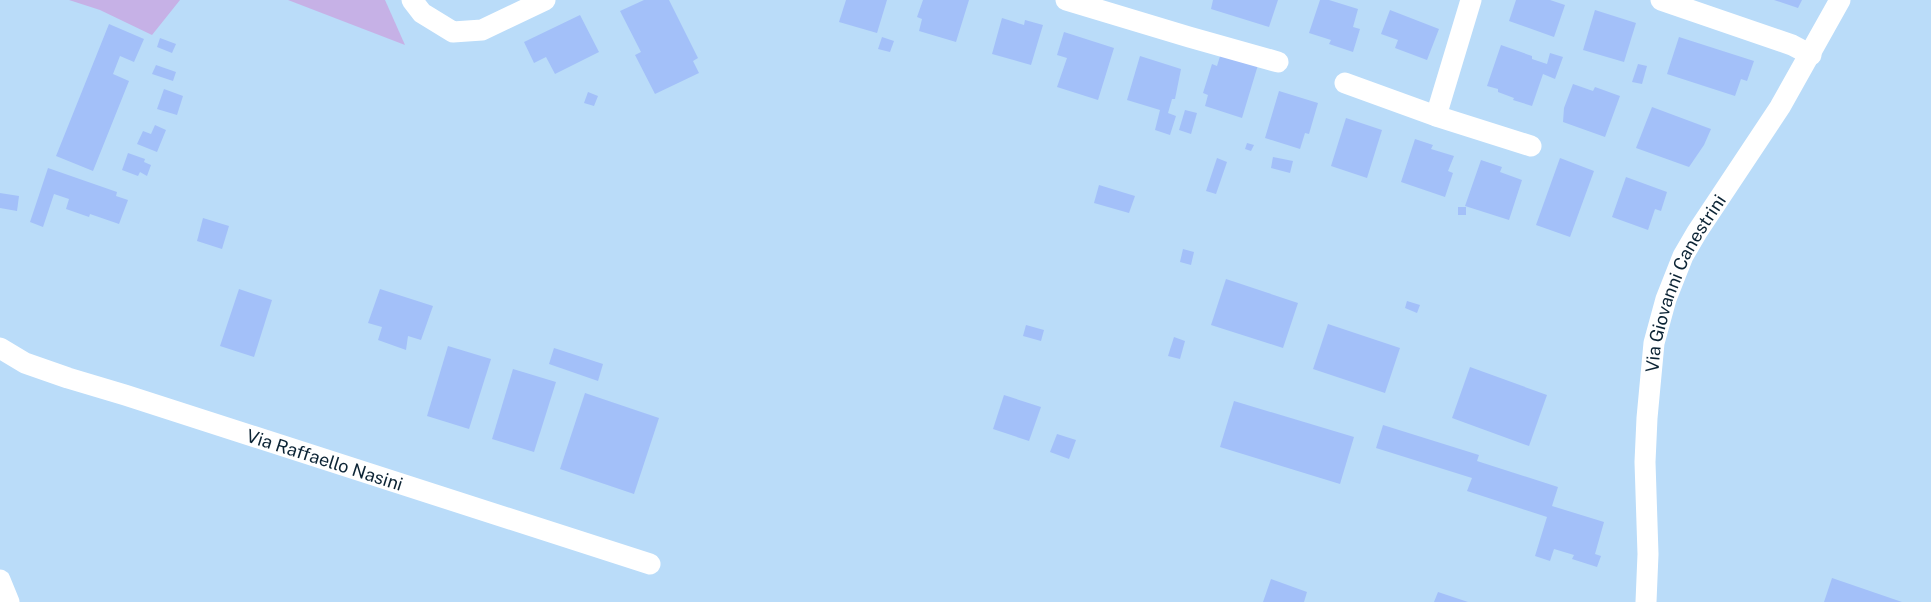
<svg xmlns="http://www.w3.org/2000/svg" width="1931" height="602" font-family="'Public Sans',sans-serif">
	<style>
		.green { fill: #c6b1e6 }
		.building { fill: #a3c0f9 }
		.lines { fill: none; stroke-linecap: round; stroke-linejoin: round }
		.minor { stroke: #fff; stroke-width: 21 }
		.labels { text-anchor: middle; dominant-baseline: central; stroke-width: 4.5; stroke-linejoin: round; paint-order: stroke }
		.street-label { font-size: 18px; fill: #0c2435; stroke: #f3f9fe }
	</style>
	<rect width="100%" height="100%" fill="#badcf9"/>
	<g class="green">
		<path d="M69 0H180L152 35 100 10Z"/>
		<path d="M288 0H385L405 45Z"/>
	</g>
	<g class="building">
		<path d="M644 0H669L698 58 693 61 699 73 655 94 635 55 641 52 620 11Z"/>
		<path d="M846 0H887L877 33 839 22Z"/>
		<path d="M923 0H969L956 42 919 31 922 19 917 17Z"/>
		<path d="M1213 0H1278L1269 27 1211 9Z"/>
		<path d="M1320 0H1329L1358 9 1353 27 1360 29 1353 52 1329 44 1331 40 1309 33Z"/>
		<path d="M1516 0H1550L1565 5 1554 37 1509 21Z"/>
		<path d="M1774 0H1802L1798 8Z"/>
		<path d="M1390 10 1439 29 1427 60 1395 48 1398 40 1381 34Z"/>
		<path d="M1595 10 1636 23 1624 62 1583 50Z"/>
		<path d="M580 15 599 52 555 74 546 57 534 63 524 42Z"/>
		<path d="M1002 18 1024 25 1025 20 1043 25 1031 65 992 54Z"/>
		<path d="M109 24 144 39 134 62 120 56 113 74 129 81 93 171 56 156Z"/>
		<path d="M1064 32 1114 48 1098 100 1057 87 1067 58 1057 55Z"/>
		<path d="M882 37 894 41 890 52 878 49Z"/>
		<path d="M1679 37 1754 61 1747 81 1741 79 1735 96 1667 74Z"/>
		<path d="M160 38 176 44 172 53 157 47Z"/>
		<path d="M1501 45 1532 56V59L1547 64 1550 53 1563 57 1555 79 1543 74 1532 106 1513 100 1514 98 1498 92V89L1487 86Z"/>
		<path d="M1221 53 1258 65 1242 118 1205 106 1208 95 1203 93 1212 64 1217 66Z"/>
		<path d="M1140 56 1181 69 1175 99H1172L1168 113 1176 116 1170 135 1155 130 1160 110 1127 100Z"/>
		<path d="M1638 64 1647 66 1642 84 1632 82Z"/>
		<path d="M156 65 176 72 173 81 152 74Z"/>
		<path d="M1573 84 1593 91 1595 87 1620 96 1605 137 1563 122 1564 108Z"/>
		<path d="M164 89 183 96 177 115 157 109Z"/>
		<path d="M1279 91 1318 103 1309 134 1305 133 1300 149 1265 138Z"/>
		<path d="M588 92 598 96 594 106 584 103Z"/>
		<path d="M1652 107 1711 129 1704 145 1689 167 1636 148Z"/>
		<path d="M1185 110 1197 113 1191 134 1179 130Z"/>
		<path d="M1346 118 1382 130 1367 178 1331 166Z"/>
		<path d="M155 125 166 130 157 152 137 144 143 131 151 134Z"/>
		<path d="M1415 139 1433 145 1431 149 1454 156 1448 171 1453 173 1445 197 1401 182Z"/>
		<path d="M1247 143 1254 145 1251 151 1245 149Z"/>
		<path d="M128 153 145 159 144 162 151 165 147 176 140 172 138 176 122 170Z"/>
		<path d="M1273 157 1293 161 1290 173 1271 168Z"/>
		<path d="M1217 158 1227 162 1216 194 1206 191Z"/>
		<path d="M1560 158 1594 171 1570 237 1536 225Z"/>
		<path d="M1481 160 1502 167 1500 172 1522 180 1509 220 1465 206Z"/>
		<path d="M48 168 117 192 116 196 128 200 119 224 90 214 89 217 66 209 69 199 54 194 43 227 30 222Z"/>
		<path d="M1626 177 1667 192 1661 211 1655 209 1648 230 1612 217Z"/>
		<path d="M1099 185 1135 196 1129 213 1094 203Z"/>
		<path d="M0 193 19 196 17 211 0 208Z"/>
		<rect x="1458" y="207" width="8" height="8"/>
		<path d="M203 218 229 226 222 249 197 241Z"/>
		<path d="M1183 249 1194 252 1191 265 1180 262Z"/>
		<path d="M1226 279 1298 303 1283 348 1211 325Z"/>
		<path d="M239 289 272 300 254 357 220 346Z"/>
		<path d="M380 289 433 306 421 340 408 336 406 350 378 340 382 327 368 323Z"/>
		<path d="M1407 301 1420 305 1417 313 1405 308Z"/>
		<path d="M1328 324 1400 348 1385 393 1313 369Z"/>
		<path d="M1026 325 1044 330 1041 341 1023 336Z"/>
		<path d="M1174 337 1185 341 1180 359 1168 356Z"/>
		<path d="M448 346 491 359 469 429 427 416Z"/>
		<path d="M554 348 603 364 598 381 549 364Z"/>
		<path d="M1470 367 1547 395 1529 446 1452 418Z"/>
		<path d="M513 369 556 382 534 452 492 439Z"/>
		<path d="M585 393 659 418 634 494 560 469Z"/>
		<path d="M1004 395 1041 407 1029 441 993 429Z"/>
		<path d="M1234 401 1354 437 1340 484 1220 447Z"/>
		<path d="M1383 425 1479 455 1477 461 1558 487 1552 506 1604 522 1595 554 1601 556 1597 567 1572 559 1574 555 1554 549 1550 561 1535 556 1547 517 1467 491 1472 478 1376 448Z"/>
		<path d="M1057 434 1076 440 1069 459 1050 452Z"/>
		<path d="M1832 578 1902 602H1824Z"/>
		<path d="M1271 579 1307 592 1304 602H1263Z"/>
		<path d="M1438 592 1468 602H1434Z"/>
	</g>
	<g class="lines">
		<g class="minor">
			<path d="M412 0 422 13 453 32 482 30 545 0"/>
			<path d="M1066 0 1189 37 1278 62"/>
			<path d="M1661 0 1792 45 1811 55"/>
			<path d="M1345 83 1436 116 1531 146"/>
			<path d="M1436 116 1471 0"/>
			<path id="s1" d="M0 348 25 363 68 378 125 395 650 564"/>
			<path d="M0 580 9 602"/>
			<path id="s2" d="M1646 602 1648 554 1645 462 1647 418 1654 343 1666 299 1683 256 1697 232 1780 107 1840 0"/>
		</g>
	</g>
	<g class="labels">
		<g class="street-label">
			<text stroke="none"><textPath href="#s2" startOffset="326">Via Giovanni Canestrini</textPath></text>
			<text stroke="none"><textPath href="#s1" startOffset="344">Via Raffaello Nasini</textPath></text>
		</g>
	</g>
</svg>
